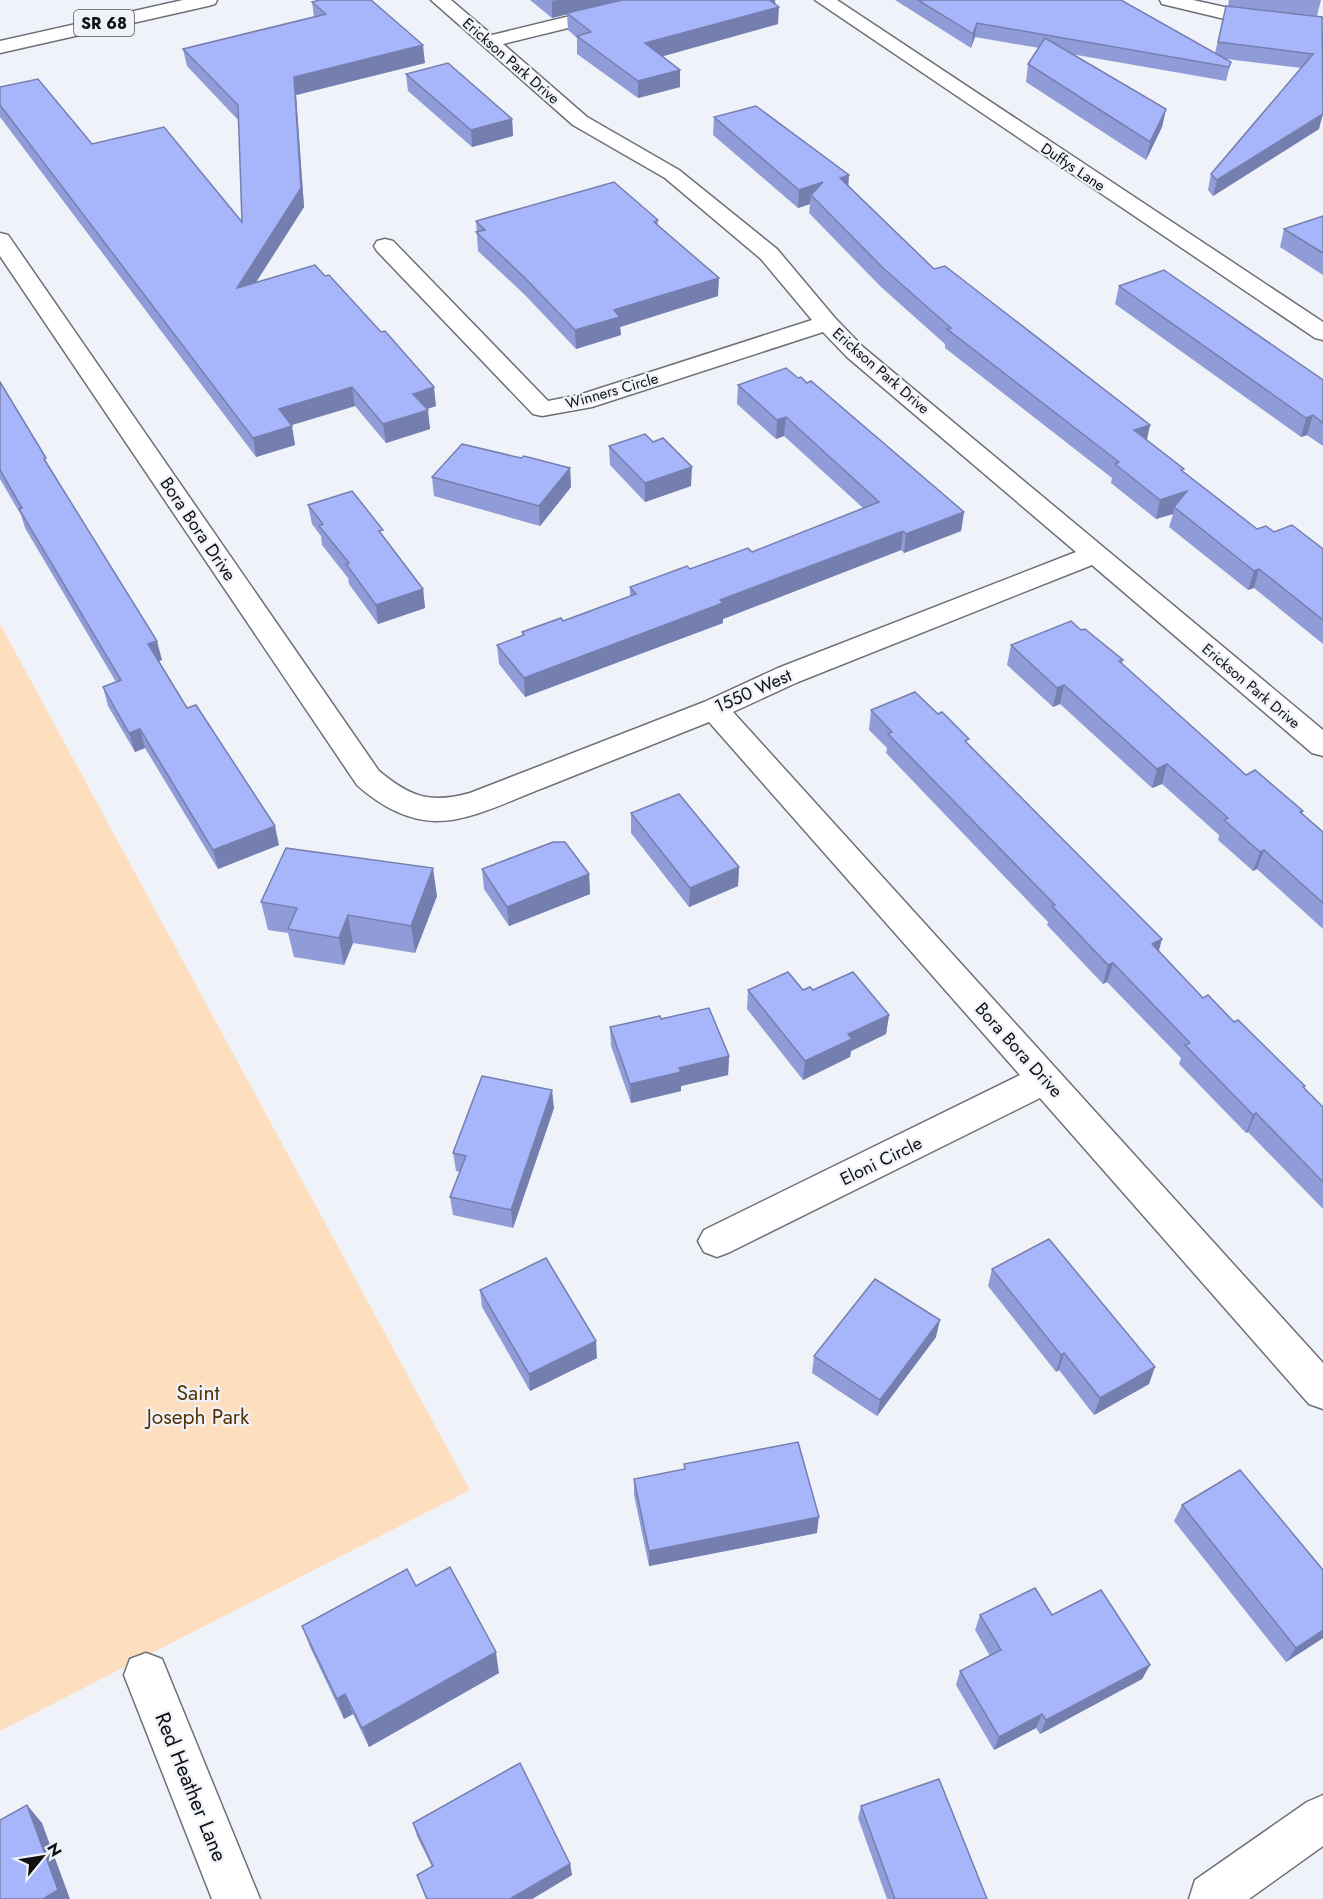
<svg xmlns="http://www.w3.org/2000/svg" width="1323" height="1899" font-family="Jost,sans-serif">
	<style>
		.green { fill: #fddfbf }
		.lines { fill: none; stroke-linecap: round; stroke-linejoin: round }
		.street-casing { stroke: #6f7077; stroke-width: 3 }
		.primary-casing { stroke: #6f7077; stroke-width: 3 }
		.street { fill: #fff; fill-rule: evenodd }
		.primary { fill: #fff; fill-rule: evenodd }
		.wall { fill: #909cd7 }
		.shaded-wall { fill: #757faf }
		.building { fill: #a7b5fa; stroke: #757faf; stroke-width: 1.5 }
		.labels { text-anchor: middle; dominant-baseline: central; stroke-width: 4.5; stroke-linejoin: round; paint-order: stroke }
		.far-street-label { font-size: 15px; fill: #0f1012; stroke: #f0f2f9 }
		.shield { fill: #f0f2f9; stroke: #525457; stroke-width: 1.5 }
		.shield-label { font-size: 16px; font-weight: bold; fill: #0f1012 }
		.street-label { font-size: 18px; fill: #0f1012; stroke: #f0f2f9 }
		.near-park-label { font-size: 21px; fill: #543200; stroke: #f0f2f9 }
		.near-street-label { font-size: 21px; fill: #0f1012; stroke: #f0f2f9 }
	</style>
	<rect width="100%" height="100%" fill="#f0f2f9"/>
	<path class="green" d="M0 624 470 1490 0 1731Z"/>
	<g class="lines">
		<defs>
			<g id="street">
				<path d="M431 0H451L492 35 636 0H668L666 4 503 44 587 117 679 170 777 249 835 318 863 347 1323 730V756L1312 753 1092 565 798 682 733 712 1323 1363V1409L1309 1404 1040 1098 730 1252 717 1257 704 1252 698 1241 704 1230 1020 1075 709 722C654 744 598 766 543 788 511 800 469 822 435 821 405 820 378 804 357 785L0 256V233L8 235 379 771C410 797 430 804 470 793L704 702 778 668 1076 552 847 357 823 332 592 407 542 416 533 414 377 251 374 246 377 241 385 239 393 241 548 401 579 395 812 320 761 259 665 178 573 125Z"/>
				<path d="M815 0H837L1323 322V340L1315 338Z"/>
				<path d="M1160 0H1193L1229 8 1323 19V31L1229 20 1162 4Z"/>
				<path d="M146 1653 162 1659 260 1899H212L124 1675 130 1659Z"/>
				<path d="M1323 1795V1846L1249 1899H1189L1195 1880 1307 1802Z"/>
			</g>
			<path id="primary" d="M183 0H217L215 4 208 6 0 53V41Z"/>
		</defs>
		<use href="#street" class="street-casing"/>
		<use href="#primary" class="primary-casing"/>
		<use href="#street" class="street"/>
		<use href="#primary" class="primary"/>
	</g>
	<g class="wall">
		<path d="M530 0H775L778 24 662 56 680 70V87L638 98 577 54V38L568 30 567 14 552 18Z"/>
		<path d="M895 0H1121L1215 53 1226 6 1322 17 1319 129 1213 196 1208 190 1211 174 1301 68 1226 59 1231 62 1226 81 1071 54 1166 109 1162 127 1146 160 1026 82 1028 64 1039 48 975 37 971 48Z"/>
		<path d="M1229 0H1321L1317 16 1228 6Z"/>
		<path d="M312 2 425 63 296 95 304 207 256 282 436 406 427 409 430 429 386 443 355 406 291 425 295 445 256 457 0 117V87L92 144 242 222 239 121 187 66 183 49 314 17Z"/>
		<path d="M406 74 512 119 513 136 472 147 408 91Z"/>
		<path d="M714 117 848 186 934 269 1150 425 1146 440 1184 473 1257 529 1274 532 1323 549V644L1254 588 1248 590 1169 527 1173 514 1156 519 1111 483 1112 478 945 348V344L881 287 809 213 810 204 798 208 713 135Z"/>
		<path d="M1323 216V275L1280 247 1284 229Z"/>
		<path d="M658 220V225L718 296 620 327 621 335 576 349 525 295 478 251 476 221Z"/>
		<path d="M1119 286 1323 380V446L1307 435 1301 437 1115 304Z"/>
		<path d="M0 382 162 660 158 661 187 708 279 845 218 869 145 748 135 752 108 706 103 687 116 682 25 528 21 515 0 479Z"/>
		<path d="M738 385 964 512 961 531 904 553 901 550 723 619V623L525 697 499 664 497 645 522 636V632L563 621 630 596V587L752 552 863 508 784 436 776 439 737 404Z"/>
		<path d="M609 446 691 486 645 502 610 465Z"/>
		<path d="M570 468 571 487 540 526 434 496 432 477Z"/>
		<path d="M308 505 384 538 423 589 425 608 378 624 349 584 348 578 322 545 321 536 312 524Z"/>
		<path d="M1081 630 1123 660 1122 664 1246 775 1303 811 1302 813 1323 832V929L1257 869 1253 871 1218 840 1219 835 1162 784 1152 788 1060 704 1053 707 1007 665 1011 645Z"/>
		<path d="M871 710 968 744 1159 951 1203 998 1234 1022 1305 1086 1304 1089 1323 1107V1209L1248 1132 1246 1133 1179 1064 1181 1058 1107 982 1103 984 1047 925 1048 922 886 753 887 748 869 730Z"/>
		<path d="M631 813 739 867 738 886 689 907 631 833Z"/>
		<path d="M482 869 589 874 590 894 509 926 484 889Z"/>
		<path d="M437 896 415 953 353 943 344 965 294 957 288 933 268 930 261 902Z"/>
		<path d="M748 990H813L889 1015 886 1034 851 1051 850 1057 803 1080 747 1009Z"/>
		<path d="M661 1019 729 1056 728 1075 681 1086V1091L631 1103 611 1046 610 1027Z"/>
		<path d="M554 1108 513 1228 453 1215 450 1197 460 1172 456 1171 453 1153Z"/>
		<path d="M992 1269 1149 1384 1094 1415 1059 1370 1056 1372 988 1286Z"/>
		<path d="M480 1290 597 1358 530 1391 482 1307Z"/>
		<path d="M936 1337 877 1416 812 1373 814 1356Z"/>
		<path d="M684 1464 817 1533 649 1566 634 1495V1479L684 1469Z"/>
		<path d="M1182 1505 1323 1570V1638L1286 1662 1174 1521Z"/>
		<path d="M416 1586 499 1673 369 1747 353 1714 344 1719 310 1647 302 1626Z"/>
		<path d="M980 1615H1052L1150 1665 1142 1679 1040 1734 1036 1728 994 1750 956 1685 960 1671 990 1656 975 1630Z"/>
		<path d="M861 1806 987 1899H887L858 1818Z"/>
		<path d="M413 1823 570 1864 572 1875 532 1899H426L417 1875 432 1867 417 1836Z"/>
	</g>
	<g class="shaded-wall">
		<path d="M556 0H626L552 18V1Z"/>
		<path d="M775 0V8L779 7 778 24 646 61 645 43Z"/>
		<path d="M977 23 975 37 971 48 973 34Z"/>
		<path d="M423 45 425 63 296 95 304 207 241 306 237 288 294 77Z"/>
		<path d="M680 70V87L638 98V81Z"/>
		<path d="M1166 109 1162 127 1146 160 1150 142Z"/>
		<path d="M1323 114 1319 129 1213 196 1217 180Z"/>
		<path d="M512 119 513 136 472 147 471 130Z"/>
		<path d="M849 175 848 193 840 178Z"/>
		<path d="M823 182 811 195 810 204 798 208 799 190Z"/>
		<path d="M719 278 718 296 620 327 621 335 576 349 575 330 614 310Z"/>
		<path d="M352 387 355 406 282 428 279 409Z"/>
		<path d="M434 387 436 406 415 413 413 394Z"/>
		<path d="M428 410 430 429 386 443 383 424Z"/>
		<path d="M1313 415 1307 435 1301 437 1306 418Z"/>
		<path d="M786 417 784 436 776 439 777 420Z"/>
		<path d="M1150 425 1146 444 1134 430Z"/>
		<path d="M292 426 295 445 256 457 253 438Z"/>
		<path d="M692 467 691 486 645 502V483Z"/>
		<path d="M570 468 571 487 540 526 539 506Z"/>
		<path d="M1187 491 1174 507 1173 514 1156 519 1160 500Z"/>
		<path d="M964 512 961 531 904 553 906 534Z"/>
		<path d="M903 531 901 550 723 619V623L525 697 524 678 720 600Z"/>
		<path d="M1259 569 1254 588 1248 590 1254 571Z"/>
		<path d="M423 589 425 608 378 624 376 605Z"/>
		<path d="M157 641 162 660 153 663 148 644Z"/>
		<path d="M1064 685 1060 704 1053 707 1057 688Z"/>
		<path d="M140 729 145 748 135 752 129 733Z"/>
		<path d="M1167 764 1162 784 1152 788 1157 769Z"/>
		<path d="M275 826 279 845 218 869 213 850Z"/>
		<path d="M1264 850 1257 869 1253 871 1260 852Z"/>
		<path d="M739 867 738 886 689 907 690 888Z"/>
		<path d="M433 868 437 896 415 953 411 926Z"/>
		<path d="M589 874 590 894 509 926 507 907Z"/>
		<path d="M348 915 353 943 344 965 339 938Z"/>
		<path d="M1162 939 1157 958 1152 944Z"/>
		<path d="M1113 963 1107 982 1103 984 1108 965Z"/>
		<path d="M889 1015 886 1034 851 1051 850 1057 803 1080 805 1061 848 1034Z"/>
		<path d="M729 1056 728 1075 681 1086V1091L631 1103 630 1084 679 1068Z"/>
		<path d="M552 1090 554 1108 513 1228 511 1210Z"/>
		<path d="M1256 1113 1248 1132 1246 1133 1253 1115Z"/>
		<path d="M940 1320 936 1337 877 1416 880 1400Z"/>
		<path d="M596 1341 597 1358 530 1391 529 1374Z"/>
		<path d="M1064 1353 1059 1370 1056 1372 1061 1355Z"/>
		<path d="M1155 1367 1149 1384 1094 1415 1100 1398Z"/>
		<path d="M819 1517 817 1533 649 1566V1551Z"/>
		<path d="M1323 1630V1638L1286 1662 1296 1648Z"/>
		<path d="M496 1652 499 1673 369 1747 362 1728Z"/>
		<path d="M1150 1665 1142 1679 1040 1734 1046 1720Z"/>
		<path d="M345 1694 353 1714 344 1719 337 1699Z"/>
		<path d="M1042 1714 1036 1728 994 1750 999 1737Z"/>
		<path d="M27 1805 42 1823 70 1899H43Z"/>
		<path d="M570 1864 572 1875 532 1899H510Z"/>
	</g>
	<g class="building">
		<path d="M320 0H371L423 45 294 77 301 188 237 288 315 265 325 276 329 275 381 332 385 331 434 387 413 394 428 410 383 424 352 387 279 409 292 426 253 438 0 105V87L38 79 92 144 164 127 242 222 238 105 183 49 326 14 312 2Z"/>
		<path d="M622 0H775L771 1 779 7 645 43 680 70 638 81 577 36 591 32 567 13Z"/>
		<path d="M918 0H1121L1231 62 1229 67 977 23 973 34Z"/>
		<path d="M1226 6 1322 17 1323 114 1217 180 1211 174 1313 54 1218 42Z"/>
		<path d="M1045 38 1166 109 1150 142 1028 64Z"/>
		<path d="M448 63 512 119 471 130 406 74Z"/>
		<path d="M756 106 849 175 840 178 934 269 945 266 1150 425 1134 430 1184 469 1181 470 1257 529 1266 526 1274 532 1292 525 1323 549V620L1259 569 1254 571 1174 507 1187 491 1160 500 1115 464 1119 462 947 329 951 328 883 268 811 195 823 182 799 190 714 117Z"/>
		<path d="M614 182 658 220 654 222 719 278 614 310 620 317 575 330 524 277 476 232 485 230 476 221Z"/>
		<path d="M1323 216V253L1284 229Z"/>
		<path d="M1164 270 1323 380V423L1313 415 1306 418 1119 286Z"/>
		<path d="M786 368 798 378 801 377 807 383 811 381 964 512 906 534 903 531 720 600 723 603 524 678 497 645 524 635 522 632 561 618 563 621 636 594 630 587 687 566 690 569 748 548 752 552 879 502 786 417 777 420 738 385Z"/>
		<path d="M0 382 46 458 44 459 157 641 148 644 187 708 196 705 275 826 213 850 140 729 129 733 103 687 121 680 19 509 22 508 0 470Z"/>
		<path d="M645 434 653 442 663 438 692 467 645 483 609 446Z"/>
		<path d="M462 444 521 458 524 456 570 468 539 506 432 477Z"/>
		<path d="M352 491 383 530 379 531 423 589 376 605 346 564 349 563 319 526 323 524 308 505Z"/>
		<path d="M1071 621 1081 630 1085 629 1123 660 1119 661 1246 775 1255 770 1303 811 1300 812 1323 832V903L1264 850 1260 852 1224 820 1228 818 1167 764 1157 769 1064 685 1057 688 1011 645Z"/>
		<path d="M915 692 938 714 942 712 969 739 965 741 1162 939 1152 944 1203 998 1208 995 1234 1022 1238 1020 1305 1086 1303 1087 1323 1107V1182L1256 1113 1253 1115 1185 1045 1190 1043 1113 963 1108 965 1052 906 1055 905 888 734 892 732 871 710Z"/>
		<path d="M679 794 739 867 690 888 631 813Z"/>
		<path d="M553 842H565L589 874 507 907 482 869Z"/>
		<path d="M286 848 433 868 411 926 348 915 339 938 288 929 297 908 261 902Z"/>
		<path d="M788 972 803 990 810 987 813 990 853 972 889 1015 848 1034 852 1039 805 1061 748 990Z"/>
		<path d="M709 1008 729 1056 679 1068 681 1072 630 1084 610 1027 660 1016 661 1019Z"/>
		<path d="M482 1076 552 1090 511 1210 450 1197 466 1156 453 1153Z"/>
		<path d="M1049 1239 1155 1367 1100 1398 1064 1353 1061 1355 992 1269Z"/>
		<path d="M546 1258 596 1341 529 1374 480 1290Z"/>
		<path d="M875 1279 940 1320 880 1400 814 1356Z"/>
		<path d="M798 1442 819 1517 649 1551 634 1479 685 1469 684 1464Z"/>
		<path d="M1240 1470 1323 1570V1630L1296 1648 1182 1505Z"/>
		<path d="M450 1567 496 1652 362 1728 345 1694 337 1699 302 1626 407 1569 416 1586Z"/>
		<path d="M1035 1588 1052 1615 1101 1590 1150 1665 1046 1720 1042 1714 999 1737 960 1671 1001 1650 980 1615Z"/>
		<path d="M520 1763 570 1864 510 1899H427L417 1875 433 1866 413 1823Z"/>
		<path d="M939 1779 987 1899H895L861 1806Z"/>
		<path d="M27 1805 58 1890 43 1899H0V1820Z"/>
	</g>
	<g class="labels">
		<g class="far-street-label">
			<text transform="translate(511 61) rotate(41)">Erickson Park Drive</text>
			<text transform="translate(1073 167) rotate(34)">Duffys Lane</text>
			<text transform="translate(881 371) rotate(41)">Erickson Park Drive</text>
			<text transform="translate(612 391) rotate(-16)">Winners Circle</text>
			<text transform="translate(1251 686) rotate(40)">Erickson Park Drive</text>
		</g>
		<rect class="shield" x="74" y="10" width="60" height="26" rx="4.5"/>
		<g class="shield-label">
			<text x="104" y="23">SR 68</text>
		</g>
		<g class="street-label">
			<text transform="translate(198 529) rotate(56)">Bora Bora Drive</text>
			<text transform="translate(753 691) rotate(-24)">1550 West</text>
			<text transform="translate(1019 1050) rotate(48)">Bora Bora Drive</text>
			<text transform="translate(881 1161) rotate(-26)">Eloni Circle</text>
		</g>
		<g class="near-park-label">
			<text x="198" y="1393">Saint<tspan x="198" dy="24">Joseph Park</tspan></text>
		</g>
		<g class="near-street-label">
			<text transform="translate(191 1787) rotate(68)">Red Heather Lane</text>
		</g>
	</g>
	<g transform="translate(42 1857) rotate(60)" stroke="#f0f2f9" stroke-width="4.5" paint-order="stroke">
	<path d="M0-4.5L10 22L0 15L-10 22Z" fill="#0f1012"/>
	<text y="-9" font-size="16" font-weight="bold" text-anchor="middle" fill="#0f1012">N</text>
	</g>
</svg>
